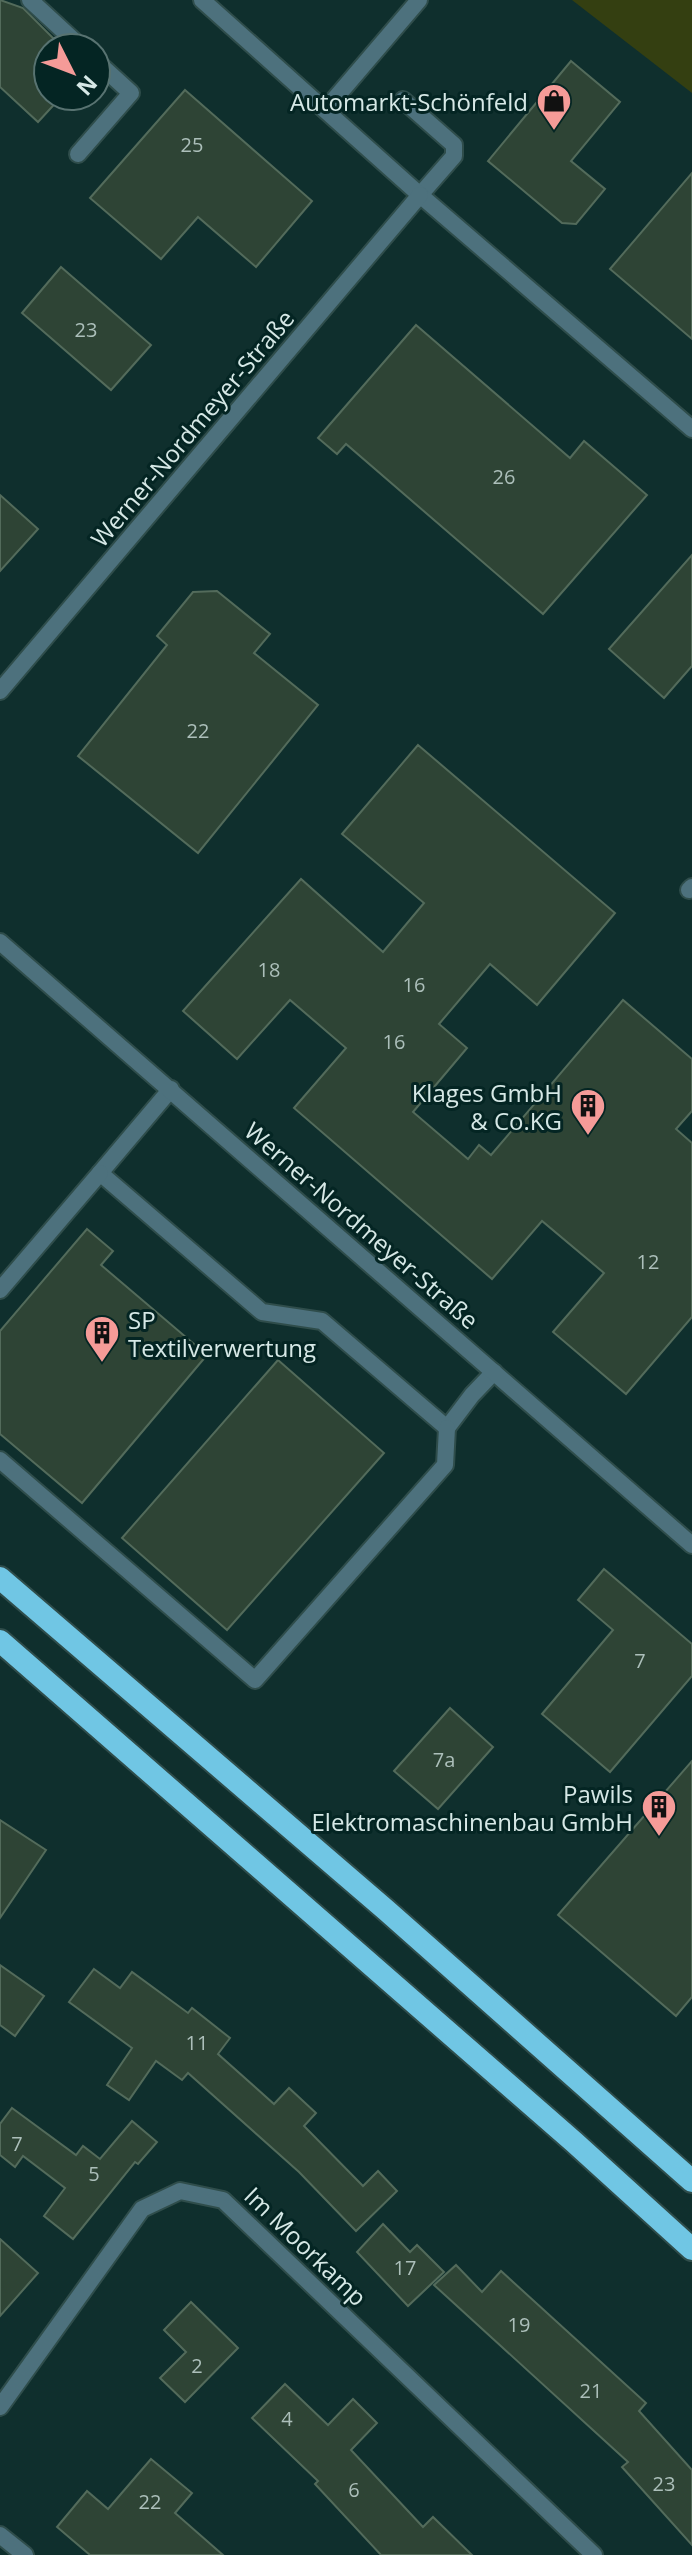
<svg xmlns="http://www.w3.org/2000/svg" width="692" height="2555" font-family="'Open Sans',sans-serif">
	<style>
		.green { fill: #343f11 }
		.building { fill: #2e4435; stroke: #536b5b; stroke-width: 2 }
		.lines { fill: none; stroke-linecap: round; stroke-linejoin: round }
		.service-casing { stroke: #2f4d4b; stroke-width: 20 }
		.minor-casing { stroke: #2f4d4b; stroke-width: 20 }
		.trunk-casing { stroke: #2f4d4b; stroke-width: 26 }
		.service { stroke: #4d717d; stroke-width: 16 }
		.minor { stroke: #4d717d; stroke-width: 16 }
		.trunk { stroke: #70c6e4; stroke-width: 22 }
		.labels { text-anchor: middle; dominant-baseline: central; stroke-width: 6; stroke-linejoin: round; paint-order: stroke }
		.number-label { font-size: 20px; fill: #acbfba }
		.poi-label { font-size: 24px; fill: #d6e8e6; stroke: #042523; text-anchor: end }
		.street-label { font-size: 24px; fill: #d6e8e6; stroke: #042523 }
	</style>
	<rect width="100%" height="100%" fill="#0f2f2d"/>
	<path class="green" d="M572 0H692V93Z"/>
	<g class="building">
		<path d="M0 0 23 8 63 48H48V96H62L38 122 0 87Z"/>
		<path d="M571 61 620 102 571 161 605 189 576 224 562 223 488 161Z"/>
		<path d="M185 90 312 201 256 267 198 217 161 259 90 198Z"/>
		<path d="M692 173V339L610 269Z"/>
		<path d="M61 267 151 345 111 390 22 313Z"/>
		<path d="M416 325 570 458 584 441 647 495 543 614 346 444 337 454 318 438Z"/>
		<path d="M0 495 38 529 0 571Z"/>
		<path d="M692 555V666L664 698 609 649Z"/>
		<path d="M217 591 270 634 254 653 318 705 198 853 78 756 167 645 157 636 193 592Z"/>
		<path d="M418 745 615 913 537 1005 490 964 439 1024 467 1048 413 1112 468 1159 479 1145 491 1155 623 1000 692 1059V1111L676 1129 692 1143V1317L626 1394 553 1332 604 1273 542 1221 492 1279 294 1108 346 1048 290 1000 237 1059 183 1011 301 879 383 952 424 903 342 834Z"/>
		<path d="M87 1229 113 1251 101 1265 207 1355 82 1503 0 1434V1331Z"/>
		<path d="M278 1360 384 1453 227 1630 122 1538Z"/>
		<path d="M604 1569 692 1644V1676L610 1772 542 1714 613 1630 578 1600Z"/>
		<path d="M450 1708 493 1747 438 1809 394 1771Z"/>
		<path d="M692 1761V1997L676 2016 558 1915Z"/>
		<path d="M0 1820 46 1850 0 1918Z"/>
		<path d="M0 1965 44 1996 15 2036 0 2025Z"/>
		<path d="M94 1969 120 1988 132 1972 188 2013 192 2008 230 2038 218 2054 274 2104 289 2088 316 2113 304 2126 363 2186 378 2171 397 2191 356 2231 299 2172 188 2073 182 2080 156 2061 129 2100 107 2085 132 2048 69 2002Z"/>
		<path d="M12 2108 76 2155 83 2146 100 2159 132 2121 157 2142 138 2164 135 2162 73 2239 44 2216 65 2188 23 2156 15 2167 0 2155V2124Z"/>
		<path d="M383 2224 410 2252 417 2245 444 2272 408 2306 357 2252Z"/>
		<path d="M0 2239 38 2273 0 2316Z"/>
		<path d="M456 2265 482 2292 501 2271 646 2403 639 2411 692 2470V2545L622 2467 628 2462 434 2285Z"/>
		<path d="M191 2302 238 2348 185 2402 160 2378 186 2352 164 2330Z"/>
		<path d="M285 2384 328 2425 353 2399 377 2423 351 2450 423 2527 433 2517 472 2555H381L315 2484 318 2481 252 2418Z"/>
		<path d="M151 2459 192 2493 175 2513 223 2555H90L57 2527 87 2491 108 2509Z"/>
	</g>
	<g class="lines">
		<defs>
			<g id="service">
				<path d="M30 0 82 48"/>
				<path d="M403 100 454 145V156L420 195"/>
				<path d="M326 109 419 0"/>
				<path d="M78 154 131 93 96 61"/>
				<path d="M689 890 692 887"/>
				<path d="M171 1089 100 1173 262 1312 322 1321 447 1428 472 1395 494 1372"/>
				<path d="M0 1290 100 1173"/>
				<path d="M0 1460 255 1680 445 1465 447 1428"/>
			</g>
			<g id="minor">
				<path d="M202 0 420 195 692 429"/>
				<path d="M0 691 420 195"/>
				<path d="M0 942 692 1545"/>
				<path d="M0 2407 142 2209 180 2191 223 2200 594 2555"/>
				<path d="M0 2535 25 2555"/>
			</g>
			<g id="trunk">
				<path d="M0 1578 386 1910 692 2181"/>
				<path d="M0 1641 574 2142 692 2249"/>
			</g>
		</defs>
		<use href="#service" class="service-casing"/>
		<use href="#minor" class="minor-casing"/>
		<use href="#trunk" class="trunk-casing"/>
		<use href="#service" class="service"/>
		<use href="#minor" class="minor"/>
		<use href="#trunk" class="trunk"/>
	</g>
	<defs>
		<symbol id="shop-pin" viewBox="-11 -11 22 30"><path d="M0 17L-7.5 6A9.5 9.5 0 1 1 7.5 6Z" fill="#f59b98" stroke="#042523"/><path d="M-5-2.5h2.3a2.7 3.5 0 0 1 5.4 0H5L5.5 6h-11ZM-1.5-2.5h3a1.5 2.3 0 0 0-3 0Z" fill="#111"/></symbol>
		<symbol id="building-pin" viewBox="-11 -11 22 30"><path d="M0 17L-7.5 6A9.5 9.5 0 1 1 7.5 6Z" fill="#f59b98" stroke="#042523"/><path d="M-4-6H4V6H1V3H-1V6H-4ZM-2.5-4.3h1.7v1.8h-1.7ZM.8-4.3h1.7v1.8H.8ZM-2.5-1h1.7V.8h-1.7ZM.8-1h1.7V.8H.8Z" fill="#111"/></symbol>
	</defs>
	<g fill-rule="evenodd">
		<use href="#shop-pin" x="534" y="81" width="40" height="54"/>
		<use href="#building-pin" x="568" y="1086" width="40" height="54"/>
		<use href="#building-pin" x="82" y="1313" width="40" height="54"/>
		<use href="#building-pin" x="639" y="1787" width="40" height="54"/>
	</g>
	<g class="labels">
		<g class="number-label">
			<text x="192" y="144">25</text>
			<text x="86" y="329">23</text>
			<text x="504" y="476">26</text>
			<text x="198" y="730">22</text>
			<text x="269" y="969">18</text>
			<text x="414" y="984">16</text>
			<text x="394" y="1041">16</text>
			<text x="648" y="1261">12</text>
			<text x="640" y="1660">7</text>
			<text x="444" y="1759">7a</text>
			<text x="197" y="2042">11</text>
			<text x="17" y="2143">7</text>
			<text x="94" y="2173">5</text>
			<text x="405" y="2267">17</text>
			<text x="519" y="2324">19</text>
			<text x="197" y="2365">2</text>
			<text x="591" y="2390">21</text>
			<text x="287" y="2418">4</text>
			<text x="664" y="2483">23</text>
			<text x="354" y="2489">6</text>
			<text x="150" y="2501">22</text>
		</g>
		<g class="poi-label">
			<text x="528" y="101">Automarkt-Schönfeld</text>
			<text x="562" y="1092">Klages GmbH<tspan x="562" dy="28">&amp; Co.KG</tspan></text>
			<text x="128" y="1319" text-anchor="start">SP<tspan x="128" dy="28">Textilverwertung</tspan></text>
			<text x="633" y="1793">Pawils<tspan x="633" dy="28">Elektromaschinenbau GmbH</tspan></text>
		</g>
		<g class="street-label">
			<text transform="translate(192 428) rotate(-50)">Werner-Nordmeyer-Straße</text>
			<text transform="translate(362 1225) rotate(41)">Werner-Nordmeyer-Straße</text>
			<text transform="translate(306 2246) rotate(44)">Im Moorkamp</text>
		</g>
	</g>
	<g transform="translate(72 72) rotate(132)"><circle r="38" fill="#042523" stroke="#587371" stroke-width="2"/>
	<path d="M0-6L14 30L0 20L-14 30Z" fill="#f59b98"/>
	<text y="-12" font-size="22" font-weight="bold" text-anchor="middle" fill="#d6e8e6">N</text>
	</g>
</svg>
